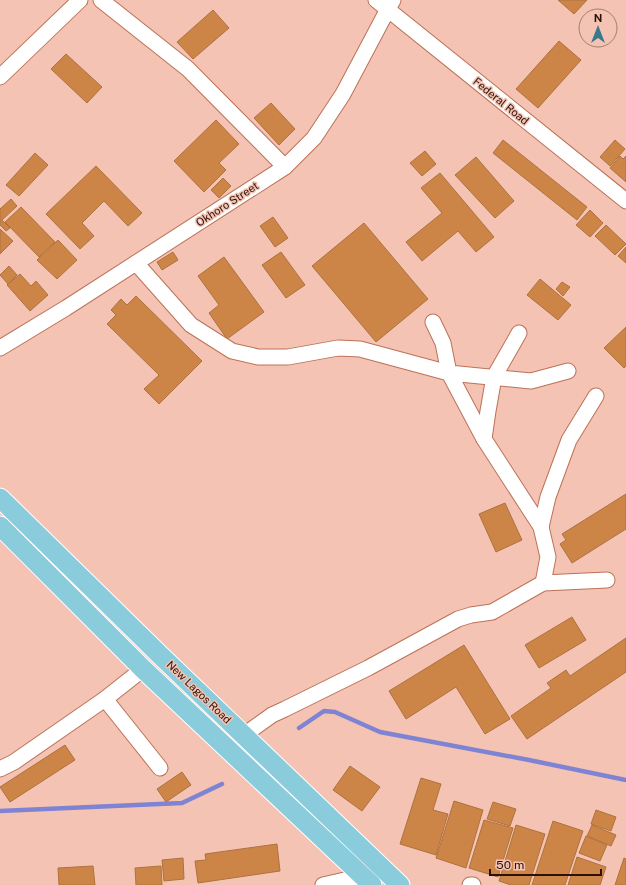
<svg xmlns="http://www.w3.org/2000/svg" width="626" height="885" font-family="'Public Sans',sans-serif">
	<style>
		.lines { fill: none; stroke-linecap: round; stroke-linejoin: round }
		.stream { stroke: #7e84d3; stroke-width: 4.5 }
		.building { fill: #cd8547; stroke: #ae723e }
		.minor-casing { stroke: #bc7258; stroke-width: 17 }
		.major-casing { stroke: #fff; stroke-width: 21 }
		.minor { stroke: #fff; stroke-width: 15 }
		.major { stroke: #8acbdc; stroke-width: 19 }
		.labels { text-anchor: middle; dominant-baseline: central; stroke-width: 3; stroke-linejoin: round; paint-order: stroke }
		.street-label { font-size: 11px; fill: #2d1107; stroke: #f4c3b3 }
	</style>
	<rect width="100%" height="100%" fill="#f4c3b3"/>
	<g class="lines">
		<g class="stream">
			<path d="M299 728 324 711 335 712 380 732 529 760 626 780"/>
			<path d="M0 811 182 803 222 784"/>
		</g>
	</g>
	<g class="building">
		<path d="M558 0H587L574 14Z"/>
		<path d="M213 10 229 28 193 59 177 42Z"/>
		<path d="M559 41 581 60 538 108 516 89Z"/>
		<path d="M66 54 102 87 87 103 51 69Z"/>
		<path d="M271 103 295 129 279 145 254 118Z"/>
		<path d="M216 120 239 144 219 163 226 170 204 192 174 161Z"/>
		<path d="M503 140 587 207 577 220 493 153Z"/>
		<path d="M615 140 625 149 610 166 600 157Z"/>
		<path d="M425 151 436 164 422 176 410 163Z"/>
		<path d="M35 153 48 165 19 196 6 185Z"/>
		<path d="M620 156 623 159 626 156V182L610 168Z"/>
		<path d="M476 157 514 201 495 218 455 175Z"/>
		<path d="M96 166 142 213 128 226 104 201 82 223 94 236 80 249 46 214Z"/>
		<path d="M440 173 494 237 476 252 458 231 422 261 406 242 442 213 421 188Z"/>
		<path d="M223 178 231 186 219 198 211 190Z"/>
		<path d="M11 199 17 206 2 220 10 228 6 231 0 225V209Z"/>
		<path d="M21 207 55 242 39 257 5 222Z"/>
		<path d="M590 210 603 223 590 237 576 225Z"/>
		<path d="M273 217 288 238 275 247 260 226Z"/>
		<path d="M364 223 428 299 376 342 312 266Z"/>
		<path d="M606 225 626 244 615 255 595 236Z"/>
		<path d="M0 229 13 241 0 254Z"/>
		<path d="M58 240 77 260 57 279 37 260Z"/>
		<path d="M626 247V263L618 256Z"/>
		<path d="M173 252 178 260 162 270 157 262Z"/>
		<path d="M281 252 305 285 286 298 262 265Z"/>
		<path d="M224 257 264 312 227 339 209 313 219 305 198 276Z"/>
		<path d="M9 266 17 275 8 284 0 275Z"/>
		<path d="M20 274 31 286 36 281 48 295 30 311 7 285Z"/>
		<path d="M540 279 571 305 558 320 527 295Z"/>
		<path d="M562 282 570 287 563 296 556 289Z"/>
		<path d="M136 296 202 361 159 404 144 389 159 375 107 324 116 315 111 310 121 299 127 305Z"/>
		<path d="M626 327V366L624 368 604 348Z"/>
		<path d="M626 494V529L572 563 560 544 566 540 562 534Z"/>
		<path d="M505 503 522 540 496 552 479 514Z"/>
		<path d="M572 617 586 640 539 668 525 645Z"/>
		<path d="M626 638V672L527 739 511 716 551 688 547 683 566 670 570 676Z"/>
		<path d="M464 645 510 719 485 734 456 687 406 719 389 691Z"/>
		<path d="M65 745 75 760 10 802 0 787Z"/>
		<path d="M350 766 380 787 362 811 333 790Z"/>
		<path d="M182 772 191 785 166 802 157 789Z"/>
		<path d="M421 778 441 784 433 810 448 814 436 855 400 844Z"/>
		<path d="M454 801 483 810 466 868 436 858Z"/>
		<path d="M493 802 516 809 510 826 487 819Z"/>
		<path d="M596 810 616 817 611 831 591 824Z"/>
		<path d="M484 820 513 828 498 877 469 868Z"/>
		<path d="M553 821 583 831 565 885H532Z"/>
		<path d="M516 825 545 834 529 885H511L499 881Z"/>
		<path d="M592 825 616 835 611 846 587 836Z"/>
		<path d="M586 836 607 845 600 861 579 853Z"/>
		<path d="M277 844 280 871 198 883 195 861 206 860 205 854Z"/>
		<path d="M577 857 606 867 600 885H568Z"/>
		<path d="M183 858 184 879 164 881 162 860Z"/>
		<path d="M624 858 626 859V885H615Z"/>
		<path d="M93 866 95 885H59L58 868Z"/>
		<path d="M161 866 162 885H136L135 868Z"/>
	</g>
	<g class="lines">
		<defs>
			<g id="minor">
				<path d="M101 0 188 69 285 167"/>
				<path d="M376 0 626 201"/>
				<path d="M0 77 80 0"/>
				<path d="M136 263 191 325 232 351 258 357H288L338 348 360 349 449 373 484 439 541 527 548 557 543 583"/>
				<path d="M433 322 443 343 449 373 531 381 568 371"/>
				<path d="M0 348 66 308 285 167 314 138 343 94 388 9 393 0"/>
				<path d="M484 439 488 411 494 377 519 333"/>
				<path d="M541 527 548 497 569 440 596 396"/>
				<path d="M105 699 160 768"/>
				<path d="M244 735 272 715 285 709 368 668 458 619 471 615 492 612 543 583 607 580"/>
				<path d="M0 769 14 762 105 699 143 669"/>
				<path d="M323 885 362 876"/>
				<path d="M470 885H473"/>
			</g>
			<g id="major">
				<path d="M0 498 160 655 400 885"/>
				<path d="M0 526 143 669 372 885"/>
			</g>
		</defs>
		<use href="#minor" class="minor-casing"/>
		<use href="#major" class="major-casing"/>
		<use href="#minor" class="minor"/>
		<use href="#major" class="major"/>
	</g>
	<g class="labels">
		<g class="street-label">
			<text transform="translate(501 101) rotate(39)">Federal Road</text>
			<text transform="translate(227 204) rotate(-33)">Okhoro Street</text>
			<text transform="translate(199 692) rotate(44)">New Lagos Road</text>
		</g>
	</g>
	<g transform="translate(598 28)"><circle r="19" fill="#f4c3b3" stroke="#a47c6e"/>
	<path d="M0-3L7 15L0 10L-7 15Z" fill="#38798c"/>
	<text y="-6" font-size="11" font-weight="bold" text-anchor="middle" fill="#2d1107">N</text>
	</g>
	<path d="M490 869v6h111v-6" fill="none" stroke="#2d1107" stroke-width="2"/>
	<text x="496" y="869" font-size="12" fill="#2d1107" stroke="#f4c3b3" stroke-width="3" paint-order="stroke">50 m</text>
</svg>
